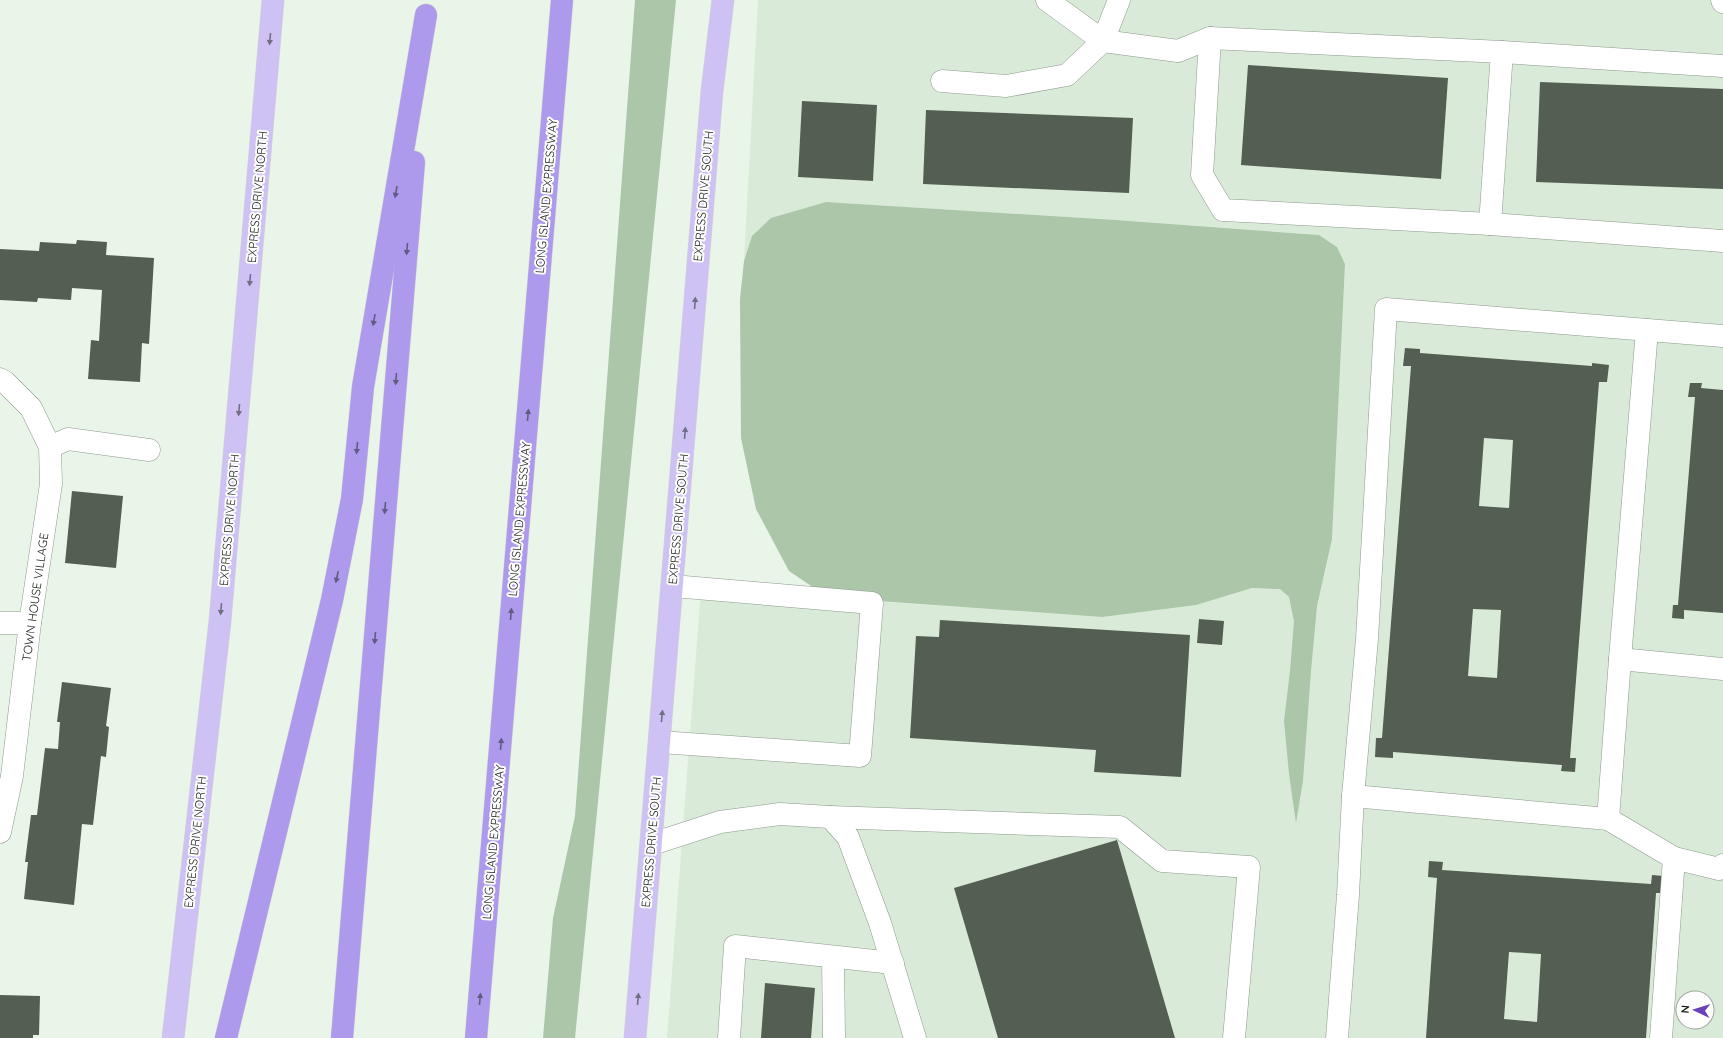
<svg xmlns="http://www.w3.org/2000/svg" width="1723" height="1038" font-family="Quicksand,sans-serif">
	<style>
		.built { fill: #d9ebd8; fill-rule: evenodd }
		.green { fill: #acc6aa }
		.building { fill: #545e53; fill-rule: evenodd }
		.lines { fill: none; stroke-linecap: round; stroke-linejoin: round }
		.minor-casing { stroke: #8d988c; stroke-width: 23 }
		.major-casing { stroke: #d5d6d5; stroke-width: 23 }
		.highway-casing { stroke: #d5d6d5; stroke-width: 23 }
		.minor { stroke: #fff; stroke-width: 22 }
		.major { stroke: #cec2f4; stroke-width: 22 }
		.highway { stroke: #ad9aed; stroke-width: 22 }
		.oneway { fill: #726e86 }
		.oneway2 { fill: #625a82 }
		.labels { text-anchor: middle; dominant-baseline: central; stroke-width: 4; stroke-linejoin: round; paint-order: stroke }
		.street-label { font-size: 12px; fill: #171b17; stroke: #fefefe }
	</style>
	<rect width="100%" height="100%" fill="#e9f5e8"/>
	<path class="built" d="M758 0H1723V1038H667L701 589 1102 617 1332 539 1345 264 1337 247 1319 235 1116 220 826 202 752 236 744 261ZM1683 998H1707V1022H1683Z"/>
	<g class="green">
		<path d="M635 0H676L575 1038H543L553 918 575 816Z"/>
		<path d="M826 202 1116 220 1319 235 1337 247 1345 264 1332 539 1317 606 1311 671 1303 781 1296 823 1289 774 1284 721 1290 671 1294 621 1289 597 1280 589 1252 588 1196 605 1102 617 864 600 820 592 789 571 756 509 741 438 740 299 744 261 752 236 771 218Z"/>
	</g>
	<g class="building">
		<path d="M1248 65 1448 78 1441 179 1241 165Z"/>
		<path d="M1540 82 1723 89V189L1536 182Z"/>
		<path d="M802 101 877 105 873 181 798 177Z"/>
		<path d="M926 110 1133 118 1129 193 923 184Z"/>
		<path d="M77 240 107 242 106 255 154 258 149 344 142 343 140 382 88 379 91 340 99 341 102 290 72 288 71 300 38 298 37 302 0 300V249L39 251 40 242 76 244Z"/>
		<path d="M1405 348 1420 349V353L1592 366V363L1609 365 1607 382H1599L1570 758H1576L1575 772 1561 771 1562 765 1393 752V758L1375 757 1376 738H1382L1411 366H1403ZM1484 438 1513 440 1509 508 1479 506ZM1473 609 1501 610 1497 678 1468 676Z"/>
		<path d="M1690 383H1702L1701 388 1723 390V613L1684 610V619L1672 618 1673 605H1678L1695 397H1688Z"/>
		<path d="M72 491 123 496 116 568 65 563Z"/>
		<path d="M1199 619 1224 621 1222 645 1197 643Z"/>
		<path d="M940 620 1190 635 1181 777 1094 772 1096 750 910 738 916 636 939 637Z"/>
		<path d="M62 682 111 688 106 726 109 727 106 757 101 756 93 825 82 824 74 905 24 899 28 862H25L31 815H37L45 748 58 749 60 722H57Z"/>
		<path d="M1117 840 1175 1038H998L954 888Z"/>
		<path d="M1429 861 1443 862 1442 870 1651 884 1652 875 1664 876 1662 893H1656L1646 1038H1426L1437 878 1428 877ZM1509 952 1541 954 1537 1022 1504 1019Z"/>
		<path d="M765 983 815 988 811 1038H761Z"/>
		<path d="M0 995 40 996 39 1035H33V1038H0Z"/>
	</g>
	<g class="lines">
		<defs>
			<g id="minor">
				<path d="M1047 0 1103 41 1178 51 1210 38 1502 52 1723 66"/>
				<path d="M1722 0 1723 2"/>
				<path d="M1210 38 1202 175 1223 210 1490 224 1723 241"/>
				<path d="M942 81 1006 86 1067 75 1103 41 1119 0"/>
				<path d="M1490 224 1502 52"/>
				<path d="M0 379 5 382 31 408 50 447 51 484 30 623 12 776 0 832"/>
				<path d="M50 447 68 439 149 450"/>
				<path d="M0 623H30"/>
				<path d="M1620 659 1647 330"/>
				<path d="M660 742 860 756 872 603 673 586"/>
				<path d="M1353 796 1608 819"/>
				<path d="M830 817 1120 827 1162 861 1249 867 1234 1038"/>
				<path d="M652 844 720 822 780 814 830 817 848 837 880 923 915 1038"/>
				<path d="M1674 858 1719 869 1723 865"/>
				<path d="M833 957 834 1038"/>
				<path d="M729 1038 735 946 893 963"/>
				<path d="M1337 1038 1348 895 1353 796 1367 639 1386 309 1723 336"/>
				<path d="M1661 1038 1674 858 1608 819 1620 659 1723 669"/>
			</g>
			<g id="major">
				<path d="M173 1038 220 621 273 0"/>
				<path d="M635 1038 712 91 723 0"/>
			</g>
			<g id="highway">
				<path d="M226 1038 332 600 352 499 363 387 426 15"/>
				<path d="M342 1038 414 162"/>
				<path d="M476 1038 562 0"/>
			</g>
		</defs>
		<use href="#minor" class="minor-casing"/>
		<use href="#major" class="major-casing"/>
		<use href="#highway" class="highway-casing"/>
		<use href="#minor" class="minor"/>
		<use href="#major" class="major"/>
		<use href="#highway" class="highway"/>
	</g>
	<defs><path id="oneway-solid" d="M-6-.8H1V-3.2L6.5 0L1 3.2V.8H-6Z"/></defs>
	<g class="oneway">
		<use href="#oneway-solid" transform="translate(270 39) rotate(95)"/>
		<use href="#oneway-solid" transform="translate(250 280) rotate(95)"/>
		<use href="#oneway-solid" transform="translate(695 303) rotate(-86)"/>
		<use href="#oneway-solid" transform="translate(239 410) rotate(95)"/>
		<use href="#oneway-solid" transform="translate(685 433) rotate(-85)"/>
		<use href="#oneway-solid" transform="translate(221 609) rotate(95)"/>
		<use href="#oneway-solid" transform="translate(662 716) rotate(-85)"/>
		<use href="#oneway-solid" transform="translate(638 999) rotate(-85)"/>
	</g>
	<g class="oneway2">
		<use href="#oneway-solid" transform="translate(396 192) rotate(100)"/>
		<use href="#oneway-solid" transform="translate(407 249) rotate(95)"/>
		<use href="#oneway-solid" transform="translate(374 320) rotate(100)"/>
		<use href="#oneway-solid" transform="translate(396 379) rotate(95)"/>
		<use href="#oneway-solid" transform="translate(528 415) rotate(-85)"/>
		<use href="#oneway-solid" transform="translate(357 448) rotate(95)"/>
		<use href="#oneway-solid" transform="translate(385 508) rotate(95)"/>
		<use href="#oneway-solid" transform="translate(337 577) rotate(102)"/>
		<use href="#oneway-solid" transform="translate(511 614) rotate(-85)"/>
		<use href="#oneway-solid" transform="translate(375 638) rotate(95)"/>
		<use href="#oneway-solid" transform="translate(501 744) rotate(-85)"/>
		<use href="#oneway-solid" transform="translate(480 999) rotate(-85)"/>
	</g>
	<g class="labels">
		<g class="street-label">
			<text transform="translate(546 196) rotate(-85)">LONG ISLAND EXPRESSWAY</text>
			<text transform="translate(703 196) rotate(-85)">EXPRESS DRIVE SOUTH</text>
			<text transform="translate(257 197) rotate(-85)">EXPRESS DRIVE NORTH</text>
			<text transform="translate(519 519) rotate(-85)">LONG ISLAND EXPRESSWAY</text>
			<text transform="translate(678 519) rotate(-85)">EXPRESS DRIVE SOUTH</text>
			<text transform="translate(229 520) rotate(-85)">EXPRESS DRIVE NORTH</text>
			<text transform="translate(35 597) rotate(-82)">TOWN HOUSE VILLAGE</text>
			<text transform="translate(195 842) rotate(-84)">EXPRESS DRIVE NORTH</text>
			<text transform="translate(493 842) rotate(-85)">LONG ISLAND EXPRESSWAY</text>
			<text transform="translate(651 842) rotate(-85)">EXPRESS DRIVE SOUTH</text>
		</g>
	</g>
	<g transform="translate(1695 1010) rotate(274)"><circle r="19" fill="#fefefe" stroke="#a2a3a2"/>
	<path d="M0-3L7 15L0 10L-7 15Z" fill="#6941ba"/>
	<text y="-6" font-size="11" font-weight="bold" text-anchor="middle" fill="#171b17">N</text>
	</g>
</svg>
